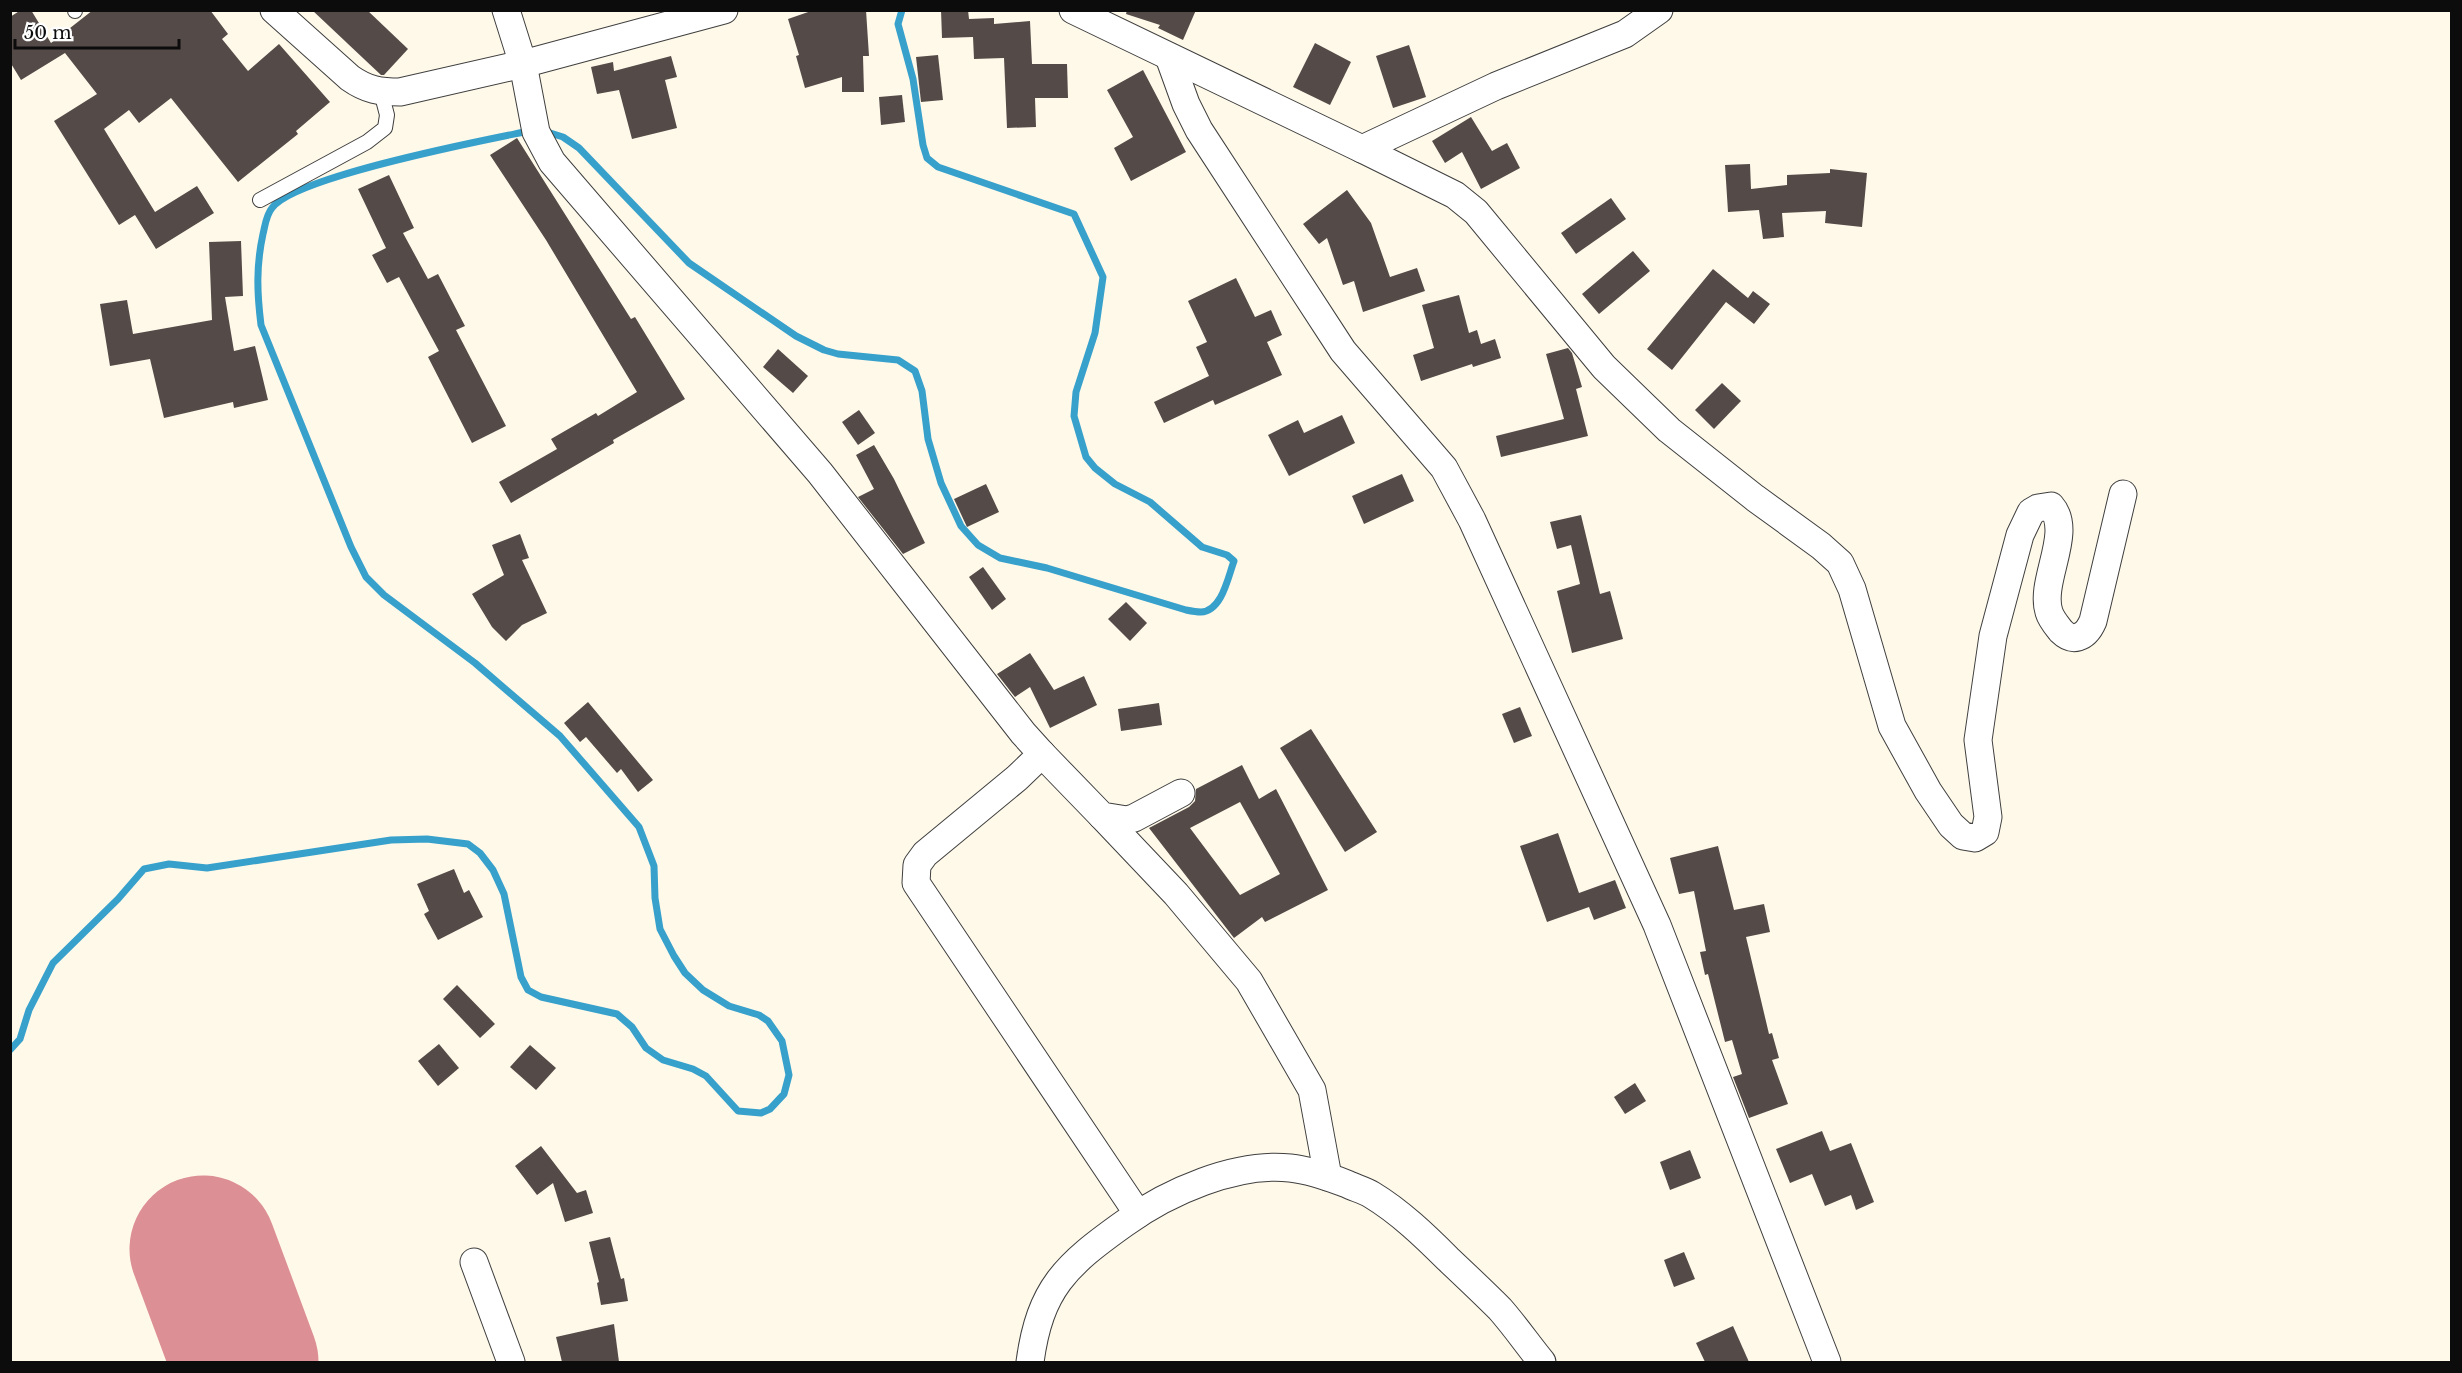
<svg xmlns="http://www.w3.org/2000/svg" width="2462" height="1373" font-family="'Libre Baskerville',serif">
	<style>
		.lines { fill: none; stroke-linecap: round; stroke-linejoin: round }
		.stream { stroke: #37a1cc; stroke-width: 7 }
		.runway { stroke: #dc8f94; stroke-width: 147 }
		.building { fill: #544b48; fill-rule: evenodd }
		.service-casing { stroke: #3f3f3f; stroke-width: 16 }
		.minor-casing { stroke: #3f3f3f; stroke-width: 29 }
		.service { stroke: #fff; stroke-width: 14 }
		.minor { stroke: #fff; stroke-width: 27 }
	</style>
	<rect width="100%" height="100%" fill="#fff9ea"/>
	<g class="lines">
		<g class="stream">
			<path d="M547 132 563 137 579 148 689 263 796 336 824 350 838 354 898 360 915 371 922 391 928 439 941 483 961 526 978 545 1000 558 1047 568 1186 610C1191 611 1197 612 1201 612 1222 611 1228 577 1234 561L1227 555 1202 547 1150 502 1115 484 1095 468 1086 457 1074 416 1076 392 1095 333 1103 277 1074 214 938 167 927 158 923 145 913 79 898 24 902 10"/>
			<path d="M10 1050 20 1039 29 1010 53 963 118 899 144 869 169 864 207 868 391 840 427 839 468 844 480 853 493 870 504 894 521 977 528 990 541 997 617 1014 632 1027 646 1048 663 1060 693 1069 706 1076 738 1111 761 1113 770 1109 784 1094 789 1075 782 1041 768 1021 759 1015 729 1006 703 990 685 973 674 956 660 929 655 898 654 866 639 827 560 736 475 663 384 595 366 577 351 547 261 325C257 293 256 266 263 234 265 226 266 215 272 208 294 177 480 141 524 132"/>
		</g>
		<path class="runway" d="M203 1249 245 1362"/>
	</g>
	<g class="building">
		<path d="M21 10H31L51 43 93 10H210L228 34 222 39 248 71 279 44 330 102 296 131 298 134 238 182 171 98 139 123 129 110 104 129 155 212 197 186 214 213 156 249 135 215 119 225 54 121 97 94 65 53 21 80 10 62V17Z"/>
		<path d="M312 10H367L408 49 384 75H381Z"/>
		<path d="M814 10H866L869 56H863L864 92H842V77L805 88 796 56 799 55 788 19Z"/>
		<path d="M941 10H968L969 19 994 18V24L1030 21 1032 64H1067L1068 98H1035L1036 127 1007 128 1004 58 974 59 973 37 942 38Z"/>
		<path d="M1127 10H1196L1183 40 1158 28 1160 25 1126 14Z"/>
		<path d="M1315 43 1351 62 1330 105 1293 87Z"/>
		<path d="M1409 45 1426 97 1393 108 1376 56Z"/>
		<path d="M938 55 943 100 921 102 916 57Z"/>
		<path d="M671 56 677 77 665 80 677 128 632 139 619 90 597 94 591 67 613 62 614 71Z"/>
		<path d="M1143 70 1186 152 1131 181 1114 148 1133 137 1107 90Z"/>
		<path d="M902 95 905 122 881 125 879 97Z"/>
		<path d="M1471 117 1492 151 1507 143 1520 168 1481 189 1462 152 1445 163 1432 141Z"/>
		<path d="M517 138 631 319 635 317 685 399 613 440 614 443 511 503 499 482 557 449 551 439 596 413 598 416 637 392 546 240 490 155Z"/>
		<path d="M1750 164 1751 189 1787 185V175L1830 173V169L1867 173 1862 227 1825 223 1826 211 1782 213 1784 237 1763 239 1759 210 1728 212 1725 165Z"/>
		<path d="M389 175 414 228 403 233 428 279 438 274 465 326 456 330 506 426 472 443 428 357 439 351 399 277 387 283 372 255 386 248 358 189Z"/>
		<path d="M1347 190 1371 223 1390 277 1417 268 1425 291 1363 312 1354 281 1343 285 1327 238 1319 244 1303 224Z"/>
		<path d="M1611 198 1626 219 1576 254 1561 233Z"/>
		<path d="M241 241 243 296 225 297 234 351 255 346 268 400 234 408 233 402 164 418 150 359 110 366 100 304 127 300 133 334 212 320 209 242Z"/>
		<path d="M1633 251 1650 271 1599 314 1582 294Z"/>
		<path d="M1713 269 1748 298 1753 291 1770 304 1754 324 1726 302 1672 370 1647 349Z"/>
		<path d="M1236 278 1255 317 1271 310 1282 335 1267 342 1282 375 1215 405 1213 400 1164 423 1154 402 1209 376 1196 347 1207 342 1188 301Z"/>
		<path d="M1459 295 1469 333 1477 330 1481 344 1495 339 1501 358 1473 367 1472 364 1421 381 1413 355 1434 348 1422 305Z"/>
		<path d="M1568 348 1572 353 1582 387 1576 389 1588 436 1501 457 1496 436 1564 419 1546 354Z"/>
		<path d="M778 349 808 376 793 393 763 367Z"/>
		<path d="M1722 383 1741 401 1714 429 1695 410Z"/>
		<path d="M859 410 875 433 858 445 842 422Z"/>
		<path d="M1342 415 1355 443 1289 476 1268 435 1298 420 1304 433Z"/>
		<path d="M874 445 894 479 925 543 903 554 858 497 874 489 856 455Z"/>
		<path d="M1402 474 1414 501 1364 524 1352 496Z"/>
		<path d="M986 484 999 512 967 527 954 499Z"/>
		<path d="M1581 515 1600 594 1610 591 1623 639 1572 653 1557 591 1580 584 1571 545 1557 549 1550 522Z"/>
		<path d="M520 534 529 558 522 560 547 613 522 625 506 641 492 627 472 594 504 575 492 545Z"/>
		<path d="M983 567 1006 599 992 610 969 577Z"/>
		<path d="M1126 602 1147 623 1130 641 1108 619Z"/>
		<path d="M1030 653 1054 690 1084 676 1097 705 1050 728 1030 687 1015 697 997 674Z"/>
		<path d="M588 702 653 780 638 792 621 769 617 773 586 737 580 742 564 723Z"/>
		<path d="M1159 703 1162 725 1121 731 1118 709Z"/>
		<path d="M1520 707 1532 736 1514 743 1502 714Z"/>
		<path d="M1311 729 1377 832 1345 852 1280 748Z"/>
		<path d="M1242 765 1259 799 1276 789 1328 890 1265 922 1262 917 1234 938 1149 828 1189 807 1195 801 1196 789ZM1240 802 1280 874 1240 895 1190 828Z"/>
		<path d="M1558 833 1579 893 1615 880 1626 908 1594 920 1589 907 1547 922 1520 846Z"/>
		<path d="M1718 846 1734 910 1764 904 1770 932 1746 937 1769 1034 1772 1033 1779 1058 1772 1060 1788 1104 1749 1118 1733 1077 1742 1074 1732 1040 1725 1042 1708 974 1705 975 1700 952 1706 951 1694 891 1679 894 1670 858Z"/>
		<path d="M454 869 464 893 469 890 483 917 438 940 424 914 429 911 417 884Z"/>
		<path d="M457 985 495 1024 480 1038 443 999Z"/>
		<path d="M439 1044 459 1068 438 1086 418 1061Z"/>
		<path d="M530 1045 556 1068 536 1090 510 1067Z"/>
		<path d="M1635 1083 1646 1101 1625 1114 1614 1097Z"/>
		<path d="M1822 1131 1830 1151 1851 1143 1874 1202 1856 1210 1851 1195 1825 1206 1812 1174 1790 1183 1776 1149Z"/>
		<path d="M541 1146 577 1193 586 1190 593 1213 565 1222 553 1183 537 1195 515 1166Z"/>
		<path d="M1690 1150 1701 1178 1670 1190 1660 1162Z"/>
		<path d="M610 1237 621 1279 624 1278 628 1301 601 1305 597 1283 599 1282 589 1242Z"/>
		<path d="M1684 1252 1695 1279 1674 1287 1664 1260Z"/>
		<path d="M614 1324 619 1362H562L556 1337Z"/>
		<path d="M1733 1326 1749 1362H1705L1696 1343Z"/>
	</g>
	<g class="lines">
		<defs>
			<g id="service">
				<path d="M75 11V10"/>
				<path d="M260 200 367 142 385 128 387 115 381 92"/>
			</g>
			<g id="minor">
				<path d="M274 10 350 78C367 90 380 92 400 92L523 64 724 10"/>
				<path d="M506 10 523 64 536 132 552 162 820 473 1023 733 1042 754 1017 778 925 854 917 865 916 883 1138 1214"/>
				<path d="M1073 10 1362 149 1496 86 1625 34 1659 10"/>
				<path d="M1169 57 1186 104 1199 130 1343 351 1444 468 1472 520 1657 925 1827 1362"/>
				<path d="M1362 149 1455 195 1476 212 1604 367 1669 430 1755 498 1821 546 1840 563 1852 589 1892 726 1928 791 1951 825 1963 836 1975 838 1985 832 1988 817 1978 740 1993 636 2020 535 2031 512 2038 508 2051 506C2074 532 2039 581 2049 612 2051 619 2057 626 2061 631 2066 636 2071 639 2078 637 2085 635 2090 628 2093 621L2123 494"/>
				<path d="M1042 754 1102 816 1127 820 1134 818 1181 793"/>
				<path d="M1102 816 1176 894 1249 981 1312 1090 1328 1177"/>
				<path d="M474 1262 511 1362"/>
				<path d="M1030 1362C1040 1288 1066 1265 1125 1223 1168 1192 1236 1162 1290 1168 1309 1170 1329 1177 1347 1184 1355 1188 1364 1190 1372 1195 1400 1212 1425 1236 1448 1259 1465 1275 1483 1292 1500 1309 1515 1326 1528 1345 1542 1362"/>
			</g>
		</defs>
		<use href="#service" class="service-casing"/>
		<use href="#minor" class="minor-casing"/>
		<use href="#service" class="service"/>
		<use href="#minor" class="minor"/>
	</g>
	<rect width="2462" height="1373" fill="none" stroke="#0c0c0c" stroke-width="24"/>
	<path d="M15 39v9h164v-9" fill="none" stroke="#0c0c0c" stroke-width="3"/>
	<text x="24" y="39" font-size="18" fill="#0c0c0c" stroke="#ffffff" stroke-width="4.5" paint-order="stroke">50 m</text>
</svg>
